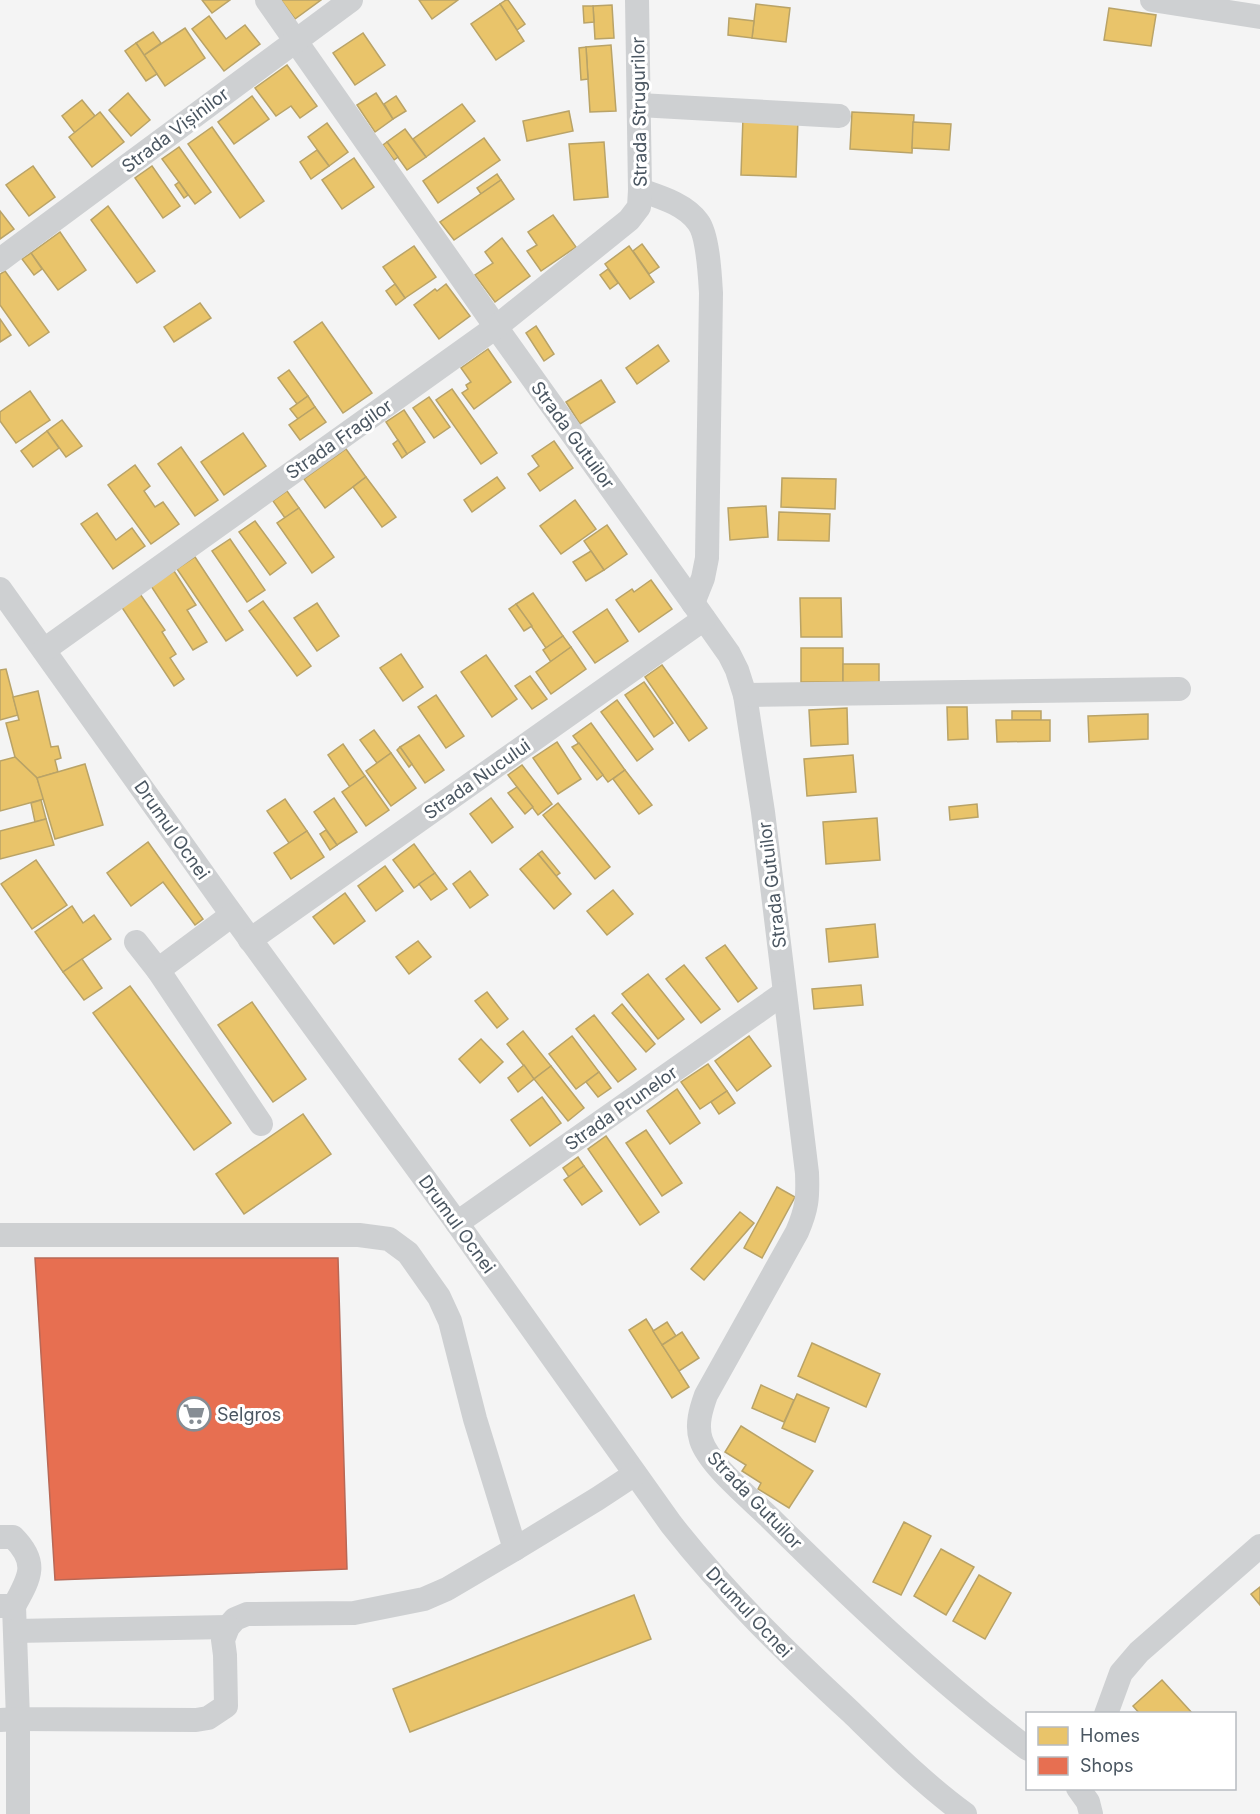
<svg xmlns="http://www.w3.org/2000/svg" width="1260" height="1814" font-family="Inter,sans-serif">
	<style>
		.homes { fill: #e9c46a; stroke: #b9a367; stroke-width: 1.5 }
		.shops { fill: #e76f51; stroke: #b86856; stroke-width: 1.5 }
		.lines { fill: none; stroke-linecap: round; stroke-linejoin: round }
		.minor { stroke: #ced0d2; stroke-width: 24 }
		.labels { text-anchor: middle; dominant-baseline: central; stroke-width: 6; stroke-linejoin: round; paint-order: stroke }
		.street-label { font-size: 18px; fill: #4a5661; stroke: #fff }
		.poi-label { font-size: 18px; fill: #4a5661; stroke: #fff; text-anchor: start }
	</style>
	<rect width="100%" height="100%" fill="#f4f4f4"/>
	<g class="homes">
		<path d="M202 0H230L212 13Z"/>
		<path d="M281 0H321L295 19Z"/>
		<path d="M419 0H458L432 19Z"/>
		<path d="M506 0H508L525 24 517 30 500 4Z"/>
		<path d="M500 4 524 41 496 60 471 24Z"/>
		<path d="M756 4 790 8 786 42 752 38Z"/>
		<path d="M612 5 614 38 595 39 593 6Z"/>
		<path d="M583 6H593L594 22 584 23Z"/>
		<path d="M1109 8 1156 15 1151 46 1104 40Z"/>
		<path d="M209 16 226 39 245 25 260 44 224 71 192 29Z"/>
		<path d="M729 18 754 21 752 38 728 35Z"/>
		<path d="M185 28 205 58 165 86 144 55Z"/>
		<path d="M153 32 161 43 144 55 136 43Z"/>
		<path d="M363 33 385 65 355 85 333 53Z"/>
		<path d="M136 43 157 74 146 81 125 51Z"/>
		<path d="M611 45 616 111 590 112 586 47Z"/>
		<path d="M586 47 588 79 581 80 579 48Z"/>
		<path d="M287 65 317 106 300 118 291 106 276 116 255 88Z"/>
		<path d="M128 93 150 120 131 136 109 110Z"/>
		<path d="M376 93 393 119 375 132 357 105Z"/>
		<path d="M252 96 269 119 234 144 218 122Z"/>
		<path d="M396 96 406 111 393 119 384 104Z"/>
		<path d="M82 100 95 116 75 133 62 116Z"/>
		<path d="M462 104 475 121 426 157 413 139Z"/>
		<path d="M569 111 573 131 527 141 523 121Z"/>
		<path d="M100 112 124 142 92 167 69 137Z"/>
		<path d="M852 112 914 115 912 153 850 149Z"/>
		<path d="M743 117 798 118 796 177 741 175Z"/>
		<path d="M913 122 951 124 949 150 912 148Z"/>
		<path d="M327 123 348 152 329 166 308 137Z"/>
		<path d="M212 127 264 201 240 218 188 144Z"/>
		<path d="M405 129 426 157 407 170 387 142Z"/>
		<path d="M484 138 500 160 438 203 423 181Z"/>
		<path d="M387 142 398 157 394 160 383 145Z"/>
		<path d="M604 142 608 197 574 200 569 144Z"/>
		<path d="M179 147 211 192 195 204 162 159Z"/>
		<path d="M317 150 329 166 311 179 300 162Z"/>
		<path d="M354 158 374 187 342 209 322 180Z"/>
		<path d="M33 166 55 197 29 216 6 185Z"/>
		<path d="M152 166 180 206 163 218 135 178Z"/>
		<path d="M497 174 501 180 481 194 477 188Z"/>
		<path d="M501 180 514 199 454 240 440 222Z"/>
		<path d="M179 182 188 195 184 198 175 185Z"/>
		<path d="M108 206 155 271 137 283 91 220Z"/>
		<path d="M0 211 14 229 0 239Z"/>
		<path d="M553 215 576 247 541 271 527 251 537 245 528 232Z"/>
		<path d="M60 232 86 270 58 290 31 253Z"/>
		<path d="M502 238 530 276 495 302 475 275 493 263 485 252Z"/>
		<path d="M642 244 659 267 649 274 633 251Z"/>
		<path d="M414 246 436 277 405 298 383 267Z"/>
		<path d="M629 246 654 282 630 299 605 264Z"/>
		<path d="M31 253 42 269 34 275 22 259Z"/>
		<path d="M608 269 618 283 610 289 600 275Z"/>
		<path d="M5 271 49 332 29 346 0 305V274Z"/>
		<path d="M395 284 405 298 396 305 386 291Z"/>
		<path d="M446 284 470 316 439 339 414 305 435 289 437 291Z"/>
		<path d="M200 303 211 318 174 342 164 327Z"/>
		<path d="M0 319 11 335 0 342Z"/>
		<path d="M322 322 372 393 343 413 294 342Z"/>
		<path d="M536 326 554 354 544 361 526 333Z"/>
		<path d="M658 345 669 361 637 384 626 368Z"/>
		<path d="M488 349 511 382 474 409 462 393 468 389 466 385 471 382 461 368Z"/>
		<path d="M289 370 308 396 297 404 278 378Z"/>
		<path d="M601 380 615 402 580 424 566 402Z"/>
		<path d="M452 389 497 453 481 464 436 400Z"/>
		<path d="M30 391 50 420 16 443 0 421V412Z"/>
		<path d="M308 396 315 407 298 419 290 409Z"/>
		<path d="M429 397 450 427 434 438 413 408Z"/>
		<path d="M315 407 326 422 300 440 289 425Z"/>
		<path d="M404 410 425 442 407 454 386 422Z"/>
		<path d="M62 420 82 446 66 457 47 431Z"/>
		<path d="M47 431 59 448 33 467 21 451Z"/>
		<path d="M243 433 266 466 224 495 201 462Z"/>
		<path d="M398 440 407 454 402 458 393 444Z"/>
		<path d="M554 441 573 468 540 491 528 474 539 466 532 456Z"/>
		<path d="M181 447 218 500 195 516 158 464Z"/>
		<path d="M346 449 366 477 325 508 304 479Z"/>
		<path d="M135 465 150 486 144 491 155 507 163 502 179 524 151 544 108 485Z"/>
		<path d="M366 477 396 517 382 527 353 487Z"/>
		<path d="M497 477 505 488 472 512 464 500Z"/>
		<path d="M782 478 836 479 835 509 781 507Z"/>
		<path d="M287 491 299 508 285 518 273 501Z"/>
		<path d="M575 500 596 529 561 554 540 526Z"/>
		<path d="M766 506 768 537 730 540 728 508Z"/>
		<path d="M299 508 334 557 312 573 277 523Z"/>
		<path d="M779 512 830 514 829 541 778 540Z"/>
		<path d="M97 513 116 540 132 528 145 546 113 569 81 524Z"/>
		<path d="M255 521 286 563 270 575 239 532Z"/>
		<path d="M607 525 627 554 604 570 584 541Z"/>
		<path d="M230 539 265 590 247 602 212 551Z"/>
		<path d="M591 551 604 570 586 581 573 562Z"/>
		<path d="M195 557 243 630 226 641 177 569Z"/>
		<path d="M174 571 196 605 187 610 207 642 193 650 151 586Z"/>
		<path d="M651 580 672 609 639 632 616 600 632 589 634 592Z"/>
		<path d="M533 593 563 636 546 648 516 604Z"/>
		<path d="M140 594 165 630 162 632 176 654 170 658 184 679 174 686 121 606Z"/>
		<path d="M800 598H841L842 637H801Z"/>
		<path d="M263 601 311 666 297 676 249 611Z"/>
		<path d="M317 603 339 636 317 651 294 618Z"/>
		<path d="M516 604 532 626 524 631 509 609Z"/>
		<path d="M607 609 628 641 595 663 573 632Z"/>
		<path d="M563 636 571 647 551 662 543 650Z"/>
		<path d="M571 647 586 669 551 694 536 672Z"/>
		<rect x="801" y="648" width="42" height="34"/>
		<path d="M401 654 423 687 403 701 380 668Z"/>
		<path d="M486 655 517 699 492 717 461 672Z"/>
		<rect x="843" y="664" width="36" height="18"/>
		<path d="M662 665 707 728 689 741 645 677Z"/>
		<path d="M6 669 18 715 0 720V670Z"/>
		<path d="M530 676 547 699 532 709 515 686Z"/>
		<path d="M644 682 673 723 654 737 625 695Z"/>
		<path d="M38 691 51 747 58 746 61 758 55 760 58 772 37 778 15 757 6 723 19 720 13 697Z"/>
		<path d="M436 695 464 736 446 748 418 707Z"/>
		<path d="M617 700 653 749 637 761 601 712Z"/>
		<path d="M947 707H967L968 739 948 740Z"/>
		<path d="M847 708 848 744 811 746 809 710Z"/>
		<rect x="1012" y="711" width="29" height="9"/>
		<path d="M1148 714V739L1089 742 1088 716Z"/>
		<path d="M996 720H1050V741L997 742Z"/>
		<path d="M591 723 625 770 608 782 573 736Z"/>
		<path d="M374 730 391 753 377 763 360 740Z"/>
		<path d="M419 735 444 770 425 783 400 747Z"/>
		<path d="M557 742 581 779 558 794 533 758Z"/>
		<path d="M579 743 603 775 597 780 572 747Z"/>
		<path d="M343 744 365 776 350 787 328 755Z"/>
		<path d="M400 747 412 764 409 767 397 750Z"/>
		<path d="M391 753 416 788 391 806 366 771Z"/>
		<path d="M853 755 856 792 807 796 804 759Z"/>
		<path d="M15 757 37 778 44 799 0 811V761Z"/>
		<path d="M85 764 103 825 55 839 37 778Z"/>
		<path d="M522 765 552 804 538 815 508 775Z"/>
		<path d="M625 770 652 805 639 814 613 779Z"/>
		<path d="M365 776 389 810 366 826 342 792Z"/>
		<path d="M517 787 533 807 525 814 508 793Z"/>
		<path d="M334 798 357 832 337 845 314 812Z"/>
		<path d="M491 798 513 827 492 843 470 814Z"/>
		<path d="M285 799 307 831 289 843 267 811Z"/>
		<path d="M41 800 46 819 35 822 31 803Z"/>
		<path d="M558 803 610 867 595 879 543 815Z"/>
		<path d="M977 804 978 817 950 820 949 807Z"/>
		<path d="M877 818 880 860 826 864 823 822Z"/>
		<path d="M46 819 54 845 0 859V831Z"/>
		<path d="M326 830 337 845 330 850 320 834Z"/>
		<path d="M307 831 324 857 291 879 274 853Z"/>
		<path d="M148 842 203 919 195 925 163 882 131 906 107 873Z"/>
		<path d="M414 844 435 873 414 888 393 860Z"/>
		<path d="M542 851 560 873 556 876 538 854Z"/>
		<path d="M538 854 571 894 554 909 520 869Z"/>
		<path d="M36 860 67 905 32 929 1 884Z"/>
		<path d="M385 866 403 891 376 911 358 886Z"/>
		<path d="M470 871 488 895 470 908 453 884Z"/>
		<path d="M435 873 447 889 431 900 419 884Z"/>
		<path d="M613 890 633 914 607 935 587 911Z"/>
		<path d="M345 893 365 921 334 944 313 917Z"/>
		<path d="M72 906 83 923 94 915 111 939 63 972 35 932Z"/>
		<path d="M875 924 878 957 829 962 826 929Z"/>
		<path d="M418 941 431 957 409 974 396 957Z"/>
		<path d="M725 945 757 988 738 1002 706 958Z"/>
		<path d="M82 959 102 988 84 1000 63 972Z"/>
		<path d="M684 965 720 1009 701 1023 666 979Z"/>
		<path d="M648 974 684 1019 658 1039 622 994Z"/>
		<path d="M861 985 863 1005 814 1009 812 989Z"/>
		<path d="M130 986 231 1123 194 1150 93 1013Z"/>
		<path d="M487 992 508 1019 497 1028 475 1001Z"/>
		<path d="M252 1002 306 1079 273 1102 218 1025Z"/>
		<path d="M622 1004 655 1044 646 1052 612 1013Z"/>
		<path d="M594 1015 636 1069 618 1082 576 1029Z"/>
		<path d="M523 1031 551 1066 534 1079 507 1044Z"/>
		<path d="M572 1036 599 1072 576 1089 549 1054Z"/>
		<path d="M749 1036 771 1066 737 1091 715 1061Z"/>
		<path d="M481 1039 503 1062 480 1083 459 1059Z"/>
		<path d="M708 1064 727 1091 700 1109 681 1082Z"/>
		<path d="M524 1065 534 1079 518 1092 508 1078Z"/>
		<path d="M551 1066 584 1108 568 1121 534 1079Z"/>
		<path d="M599 1072 611 1088 598 1097 586 1082Z"/>
		<path d="M677 1089 700 1123 670 1144 647 1111Z"/>
		<path d="M727 1091 735 1103 719 1114 711 1102Z"/>
		<path d="M542 1097 561 1123 530 1146 511 1120Z"/>
		<path d="M303 1114 331 1154 244 1214 216 1174Z"/>
		<path d="M646 1130 682 1183 662 1196 626 1143Z"/>
		<path d="M606 1136 659 1212 640 1225 588 1149Z"/>
		<path d="M578 1157 584 1166 569 1177 563 1168Z"/>
		<path d="M584 1166 602 1191 582 1205 564 1180Z"/>
		<path d="M777 1187 795 1197 762 1258 744 1248Z"/>
		<path d="M740 1212 754 1223 704 1280 691 1269Z"/>
		<path d="M646 1319 689 1387 672 1398 629 1330Z"/>
		<path d="M667 1322 676 1336 662 1345 653 1331Z"/>
		<path d="M682 1332 699 1358 679 1371 662 1345Z"/>
		<path d="M812 1343 880 1374 866 1407 798 1376Z"/>
		<path d="M761 1385 794 1400 784 1422 752 1408Z"/>
		<path d="M797 1394 829 1408 815 1442 782 1428Z"/>
		<path d="M741 1426 813 1471 789 1508 758 1489 761 1483 742 1471 746 1465 725 1452Z"/>
		<path d="M904 1522 931 1536 901 1595 873 1582Z"/>
		<path d="M941 1549 974 1567 946 1615 914 1596Z"/>
		<path d="M979 1575 1011 1593 985 1639 953 1621Z"/>
		<path d="M1260 1587V1605L1251 1594Z"/>
		<path d="M634 1595 651 1639 410 1732 393 1689Z"/>
		<path d="M1162 1680 1193 1714H1140L1133 1706Z"/>
	</g>
	<path class="shops" d="M35 1258H338L347 1569 55 1580Z"/>
	<g class="lines">
		<g class="minor">
			<path d="M267 0 496 327 693 603 729 654 737 670 745 695 763 812 807 1173C808 1198 807 1209 797 1232L706 1395C701 1409 696 1425 701 1440 709 1465 750 1498 770 1518 853 1600 935 1678 1028 1749"/>
			<path d="M1152 0 1260 17"/>
			<path d="M639 105 839 116"/>
			<path d="M640 190C660 197 685 204 698 222 708 235 710 276 711 293L707 558 703 578 693 603"/>
			<path d="M0 260 351 0"/>
			<path d="M0 589 223 902 457 1223 671 1524C725 1593 788 1654 852 1713 888 1748 924 1784 965 1814"/>
			<path d="M44 650 496 327 629 220 639 207 640 190 637 0"/>
			<path d="M745 695 1179 689"/>
			<path d="M250 940 704 619"/>
			<path d="M136 942 158 970 232 915"/>
			<path d="M158 970 261 1124"/>
			<path d="M457 1223 784 993"/>
			<path d="M0 1235H359L389 1239 408 1253 439 1297 450 1321 475 1419 515 1549"/>
			<path d="M0 1537H13C39 1563 30 1577 14 1606"/>
			<path d="M0 1606H14L18 1719 196 1720 208 1718 226 1706 225 1655 223 1640 228 1627 235 1619 247 1614 354 1613 424 1599 447 1589 515 1549 597 1499 635 1474"/>
			<path d="M15 1631 228 1627"/>
			<path d="M1106 1714 1121 1673 1139 1652 1260 1546"/>
			<path d="M0 1720 18 1719V1814"/>
			<path d="M1078 1788 1088 1802 1091 1814"/>
		</g>
	</g>
	<defs>
		<symbol id="supermarket-ring" viewBox="-11 -11 22 22"><circle r="9.5" fill="#fff" stroke="#868d94" stroke-width="1.5"/><path d="M-6-5.5h2.5l.6 2H6L4.5 2H-2.5L-4.4-4H-6ZM-1.5 3.2a1.3 1.3 0 1 0 .1 0ZM3 3.2a1.3 1.3 0 1 0 .1 0Z" fill="#868d94"/></symbol>
	</defs>
	<g fill-rule="evenodd">
		<use href="#supermarket-ring" x="175" y="1395" width="38" height="38"/>
	</g>
	<g class="labels">
		<g class="street-label">
			<text transform="translate(639 112) rotate(-91)">Strada Strugurilor</text>
			<text transform="translate(175 130) rotate(-37)">Strada Vișinilor</text>
			<text transform="translate(573 435) rotate(54)">Strada Gutuilor</text>
			<text transform="translate(339 439) rotate(-35)">Strada Fragilor</text>
			<text transform="translate(477 779) rotate(-35)">Strada Nucului</text>
			<text transform="translate(172 830) rotate(55)">Drumul Ocnei</text>
			<text transform="translate(772 885) rotate(-97)">Strada Gutuilor</text>
			<text transform="translate(621 1108) rotate(-35)">Strada Prunelor</text>
			<text transform="translate(457 1224) rotate(54)">Drumul Ocnei</text>
			<text transform="translate(755 1500) rotate(46)">Strada Gutuilor</text>
			<text transform="translate(749 1612) rotate(47)">Drumul Ocnei</text>
		</g>
		<g class="poi-label">
			<text x="217" y="1414">Selgros</text>
		</g>
	</g>
	<rect x="1026" y="1712" width="210" height="78" fill="#ffffff" stroke="#b7bbc0" stroke-width="1.5"/>
	<rect x="1038" y="1727" width="30" height="18" fill="#e9c46a" stroke="#b7bbc0" stroke-width="1.5"/>
	<text x="1080" y="1742" font-size="18" fill="#4a5661">Homes</text>
	<rect x="1038" y="1757" width="30" height="18" fill="#e76f51" stroke="#b7bbc0" stroke-width="1.5"/>
	<text x="1080" y="1772" font-size="18" fill="#4a5661">Shops</text>
</svg>
